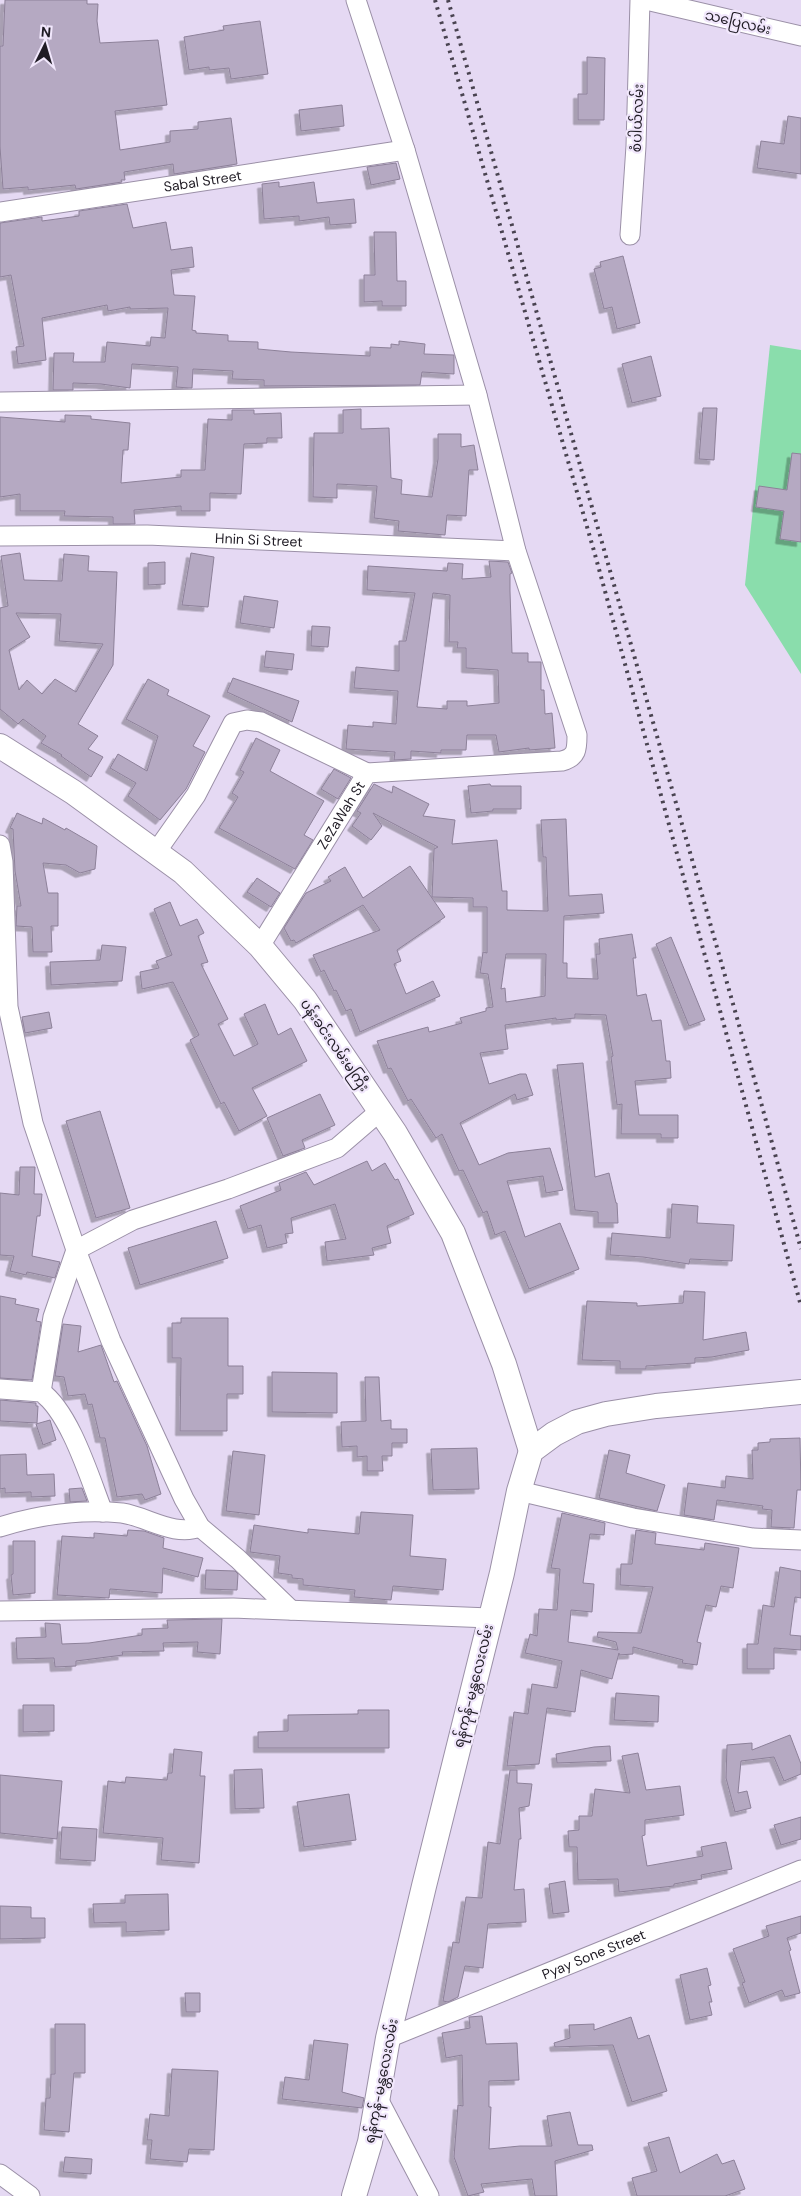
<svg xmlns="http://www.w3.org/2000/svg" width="801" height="2196" font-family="'DM Sans','Noto Sans Myanmar',sans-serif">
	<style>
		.green { fill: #8addac }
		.building { fill: #b5a9c2; stroke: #8d8199; fill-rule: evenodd; filter: url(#shadow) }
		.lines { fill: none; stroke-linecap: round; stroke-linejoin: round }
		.minor-casing { stroke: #9b90a7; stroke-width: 21 }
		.major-casing { stroke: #9b90a7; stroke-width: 26 }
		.minor { stroke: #fff; stroke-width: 19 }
		.major { stroke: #fff; stroke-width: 24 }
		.rail { stroke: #494350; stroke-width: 4; stroke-dasharray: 2.5 5; stroke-linecap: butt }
		.labels { text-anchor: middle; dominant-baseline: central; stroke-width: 4.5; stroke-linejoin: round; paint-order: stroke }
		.street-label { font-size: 14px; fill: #1f1b24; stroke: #f1e7fc }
	</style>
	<defs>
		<filter id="shadow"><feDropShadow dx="-4.5" dy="4.5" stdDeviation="0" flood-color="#0004"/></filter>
	</defs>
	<rect width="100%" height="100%" fill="#e5d9f3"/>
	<path class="green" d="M770 345 801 350V674L745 585Z"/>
	<g class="building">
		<path d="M5 0H87V4H98L97 21 100 43 158 40 167 105 115 111 120 150 170 142V131L198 129V122L231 118 237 164 174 174 173 164 124 172 125 180H121L122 182 76 189 75 185 28 190V187L3 189 0 147V46H3Z"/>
		<path d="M260 21 268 74 231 79 229 68 209 70V67L189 70 184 37 224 30 223 26Z"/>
		<path d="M587 57 605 58 604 120H578V94H587Z"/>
		<path d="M342 105 344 126 301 131 299 110Z"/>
		<path d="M788 116 801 118V174L757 168 761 141 784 144Z"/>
		<path d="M396 163 400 179 371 185 367 167Z"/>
		<path d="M279 182V187L314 182 317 203 354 199 356 223 330 225 329 217 299 221V216L264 219 262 184Z"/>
		<path d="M127 204 133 228 166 222 171 250 192 247 194 267 171 270 174 295 195 296 192 330 196 331V333L228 335V341L258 342V349L291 352 370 356V347L391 348V344L399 345V341L425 344 424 354 454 355V374L422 372 420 385 264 386V380L232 379 233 371 193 369 192 388H189L176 387 178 367 132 364 130 388 101 384 73 383V390H53L54 353H74L73 362H105L107 342 150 346 151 337 165 338 168 308 130 309V307L108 311 107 305 42 318 46 360 18 364 16 347 24 346 11 275 0 277V223L42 217V221L79 216V211Z"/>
		<path d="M374 232H396L397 281H406V306H382V301L364 302V275H375Z"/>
		<path d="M623 256 640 323 617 329 612 307 604 309 594 269 601 267 600 262Z"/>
		<path d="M651 356 661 396 632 403 622 364Z"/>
		<path d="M703 408H717L714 460 699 459Z"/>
		<path d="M361 409V429L389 428 391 478 402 480 401 494 432 497 438 459V434H461V447L474 445 478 470H469L466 516 447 515 445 535 398 531 399 521 374 518 377 486 337 484V498L313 497 314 433H343V410Z"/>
		<path d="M232 410H254V414L281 413 282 438H267V443L244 444 241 494 210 493V511H181V506L134 510 135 524H113V517L64 516 65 511H20V494L0 497V417L65 422V415L91 416V419L130 423 128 450H123L121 483 181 477V470H205L208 419 232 420Z"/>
		<path d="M792 453 801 454V542L780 539 784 511 756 507 759 486 787 490Z"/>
		<path d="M20 553 24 580 62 581 64 554 89 556 88 571 117 572 113 665 78 724 98 736 88 749 103 757 91 777 61 756 62 755 41 743 46 736 23 719 18 724 0 709V608L8 606 1 556ZM16 613 61 614 59 641 103 644 76 692 55 679 42 694 27 680 19 690 9 650 30 637Z"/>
		<path d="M191 553 214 557 208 607 182 605Z"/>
		<path d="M489 561 508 562 512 573 510 574V591L512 653H528V662H541V690H544L545 714 552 713 555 748 529 750V748L499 752 496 735H467L466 750H441V753L411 751V759L394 760 395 752 346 749 348 725 373 727V722L396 724 398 691 354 688 356 667 399 671V641H406L415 593 367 590 368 566 447 571 448 563 463 564 462 579 491 577ZM433 593 450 595 449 642H458L457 648H466V668L498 670 499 703 467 706V701H447V709L417 707Z"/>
		<path d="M165 562V584L148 585V563Z"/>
		<path d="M244 596 278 601 274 628 240 623Z"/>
		<path d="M312 626 330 627 328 647 311 646Z"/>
		<path d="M266 651 294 654 292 670 264 667Z"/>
		<path d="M233 678 299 701 292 722 227 692Z"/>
		<path d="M148 679 169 690 167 695 210 716 193 746 205 752 186 789 160 820 128 796 136 783 110 768 118 754 147 771 158 736 126 719Z"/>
		<path d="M256 738 280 750 270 771 324 801 304 835 313 840 295 869 219 828 238 797 232 793 244 772 240 770Z"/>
		<path d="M334 769 351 778 338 799 321 789Z"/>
		<path d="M374 784 392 793 393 786 429 804 423 816 455 820 452 844 497 840 502 891H507V910L548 911 546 857H543L541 820 566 819 569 896 602 894 604 913 564 916 563 963H567V978L598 979 596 954H600L599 939 632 934 636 958H633L637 996 646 994 652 1021 661 1020 666 1061H670L671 1078 635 1081 639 1115H678V1138H661V1134H621L622 1104 617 1105 611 1057 613 1056 606 1015 575 1014V1018L556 1020V1018L505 1025 508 1049 480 1053 489 1084 520 1074H526L533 1095 517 1100 515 1094 460 1123 479 1165 508 1153 550 1148 563 1190 546 1193 543 1176 507 1181 525 1237 560 1223 579 1269 529 1289 505 1231 495 1235 487 1211 483 1213 463 1170 459 1171 442 1134 436 1138 411 1099 408 1101 391 1068 388 1069 377 1041 428 1027 429 1032 462 1023 460 1018 486 1011V1008L493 1007 488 974 480 973 483 952 487 953V907H473V898L432 897 434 849 438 847 373 813 382 826 371 840 352 826 361 813 357 811ZM506 954H546L545 996 506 1002 505 988 501 989Z"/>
		<path d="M490 784 491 786H521V809H493V811L471 813 468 786Z"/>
		<path d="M17 813 42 824 43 818 65 830 66 828 97 846 95 869 80 873 66 865 43 863 48 893H58V926H51L52 952H33L32 927 16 926 17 906H21L15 871 13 829 10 828Z"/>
		<path d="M410 866 445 917 397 950 401 961 394 964 406 994 433 981 440 996 360 1032 351 1009 346 1011 336 990 334 991 324 970 321 972 313 955 380 930 363 905 296 943 294 940 291 941 284 928 306 893 331 881 328 877 345 867 363 898Z"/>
		<path d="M257 878 280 893 271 907 247 892Z"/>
		<path d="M170 902 180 926 197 919 204 933 198 936 208 962 201 964 228 1019 218 1024 234 1056 258 1044 244 1014 265 1004 278 1035 291 1028 307 1061 252 1088 267 1116 239 1131 224 1102 221 1104 190 1040 199 1035 173 982 142 989 140 972 159 968 156 961 172 955 154 909Z"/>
		<path d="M671 937 705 1020 689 1026 656 944Z"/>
		<path d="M102 945 126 947 122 981 51 985 50 962 100 960Z"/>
		<path d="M49 1012 52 1028 25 1033 22 1017Z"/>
		<path d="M583 1063 595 1177 609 1173 616 1203H617L618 1223H598V1212L575 1210 557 1065Z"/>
		<path d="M320 1094 335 1125 302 1140 305 1148 283 1156 267 1118Z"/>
		<path d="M100 1111 130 1208 96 1218 66 1121Z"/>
		<path d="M367 1161 372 1171 385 1163 395 1180 398 1179 414 1214 387 1226 391 1243 372 1248 374 1255 327 1261 325 1242 346 1239 335 1204 291 1218 293 1233 285 1234 287 1243 267 1248 261 1225 248 1229 240 1206 281 1190 279 1183 306 1172 314 1185Z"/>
		<path d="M20 1167H35L34 1194H42L40 1216H37L32 1256 60 1262 55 1278 27 1272 26 1275 10 1271 14 1256 0 1255V1193L19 1195Z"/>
		<path d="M672 1204 698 1206 697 1223 734 1225 732 1261 690 1259 689 1264 643 1257 610 1255 612 1233 670 1238Z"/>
		<path d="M216 1221 228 1258 140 1285 128 1248Z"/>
		<path d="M684 1291 705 1292 703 1340 746 1332 749 1350 712 1357 695 1358V1363L646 1366V1369H620V1361L582 1360 587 1301 637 1303V1306L683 1303Z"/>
		<path d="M0 1296 16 1299 15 1304 39 1309 36 1321 41 1322 32 1380 0 1378Z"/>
		<path d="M181 1318H228V1366H243V1394H227V1431H180L181 1358H172V1323H181Z"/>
		<path d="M63 1324 81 1326 78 1352 101 1345 114 1382 117 1381 147 1446 161 1494 145 1500 142 1494 117 1497 105 1438H100L92 1404 88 1405 85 1394 68 1396 64 1377 55 1376Z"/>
		<path d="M272 1372 337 1373V1413L272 1412Z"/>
		<path d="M365 1377H379L381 1421 391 1420V1429H407V1443H392V1456H382L383 1471H367V1456L357 1457V1446L342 1447 341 1422 366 1421Z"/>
		<path d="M0 1400 36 1403V1406H38L37 1423 0 1421Z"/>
		<path d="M50 1420 56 1440 43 1445 36 1424Z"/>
		<path d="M800 1438 801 1490H797L794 1528 771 1527 772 1510 762 1509 763 1506 717 1500 714 1520 684 1515 688 1483 725 1488 726 1476 753 1479 752 1450H758V1443L770 1442V1439Z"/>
		<path d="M477 1448 479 1489 433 1490 431 1449Z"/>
		<path d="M609 1450 630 1455 626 1473 665 1485 657 1511 599 1498Z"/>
		<path d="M233 1451 265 1455 259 1515 226 1511Z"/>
		<path d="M26 1454 27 1475 54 1474 55 1496 31 1497V1492L5 1493V1488L0 1489V1455Z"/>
		<path d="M82 1488 87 1501 70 1502 69 1489Z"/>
		<path d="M361 1512 413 1515 410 1556 446 1559 443 1590 393 1586 391 1600 354 1597 355 1590 303 1585V1579L292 1578V1575L278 1573 280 1556 250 1552 254 1525 308 1533V1529L359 1534Z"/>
		<path d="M562 1513 605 1523 604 1535 590 1534 583 1583 594 1584 592 1612 571 1610 568 1642 618 1650 616 1642 597 1637 598 1632 641 1633 653 1587 620 1585 621 1564H632L636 1530 656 1533 655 1544 704 1550 705 1543 739 1548 733 1588 721 1586 716 1607 706 1605 697 1642 701 1643 697 1665 682 1663 683 1660 633 1647V1654L619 1655V1653L612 1679 581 1670 575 1712 547 1708 539 1764 507 1766 514 1712 528 1714 532 1684 557 1688 562 1661 525 1653 530 1634 537 1636 539 1609 557 1610 560 1569 551 1568Z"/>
		<path d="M128 1530 144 1531 164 1538 163 1548 203 1558 198 1577 163 1568 162 1593 110 1589 109 1598 57 1595 62 1536 94 1538V1533L127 1536Z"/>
		<path d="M13 1541H35V1593L13 1595 11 1575 13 1574Z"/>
		<path d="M780 1567 801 1571V1598L795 1597 790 1635 801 1636V1650L774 1648V1669H747V1644H758L763 1605 774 1607Z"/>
		<path d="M206 1570 235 1571 238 1574 237 1590 205 1589Z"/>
		<path d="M222 1619 220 1654 197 1652 198 1642 163 1643 164 1651 122 1652 123 1655 76 1661V1666L55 1667 54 1658 17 1659 16 1638 46 1637 45 1623 60 1624 62 1644 89 1643 142 1635V1629L168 1628 167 1620Z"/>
		<path d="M616 1693 659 1696 658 1722 614 1720Z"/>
		<path d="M23 1705H54V1731L23 1732Z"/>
		<path d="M358 1710H389V1748H258V1732L288 1731V1715L358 1714Z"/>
		<path d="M790 1735 801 1764V1774L784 1781 774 1757 741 1761 738 1793 747 1791 751 1808 735 1812 726 1778 727 1745 752 1743V1750Z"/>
		<path d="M610 1746 611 1761 557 1763 556 1754 594 1747Z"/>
		<path d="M174 1749 202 1752 200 1776H205L199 1863 161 1860 163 1838 103 1833 108 1781 125 1783 126 1777 167 1780 168 1773H172Z"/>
		<path d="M638 1753 646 1790 680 1786 684 1815 645 1820V1835L642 1836 647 1866 703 1856 701 1847 726 1842 732 1869 701 1875 702 1879 674 1884V1886L619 1892 618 1879 578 1880 577 1847H569L568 1831 579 1830V1816H592L595 1789 630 1793 622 1756Z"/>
		<path d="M262 1769 264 1808 235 1809 234 1770Z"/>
		<path d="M510 1770H517V1783L532 1784 529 1806 519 1808 521 1839H519L514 1890 524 1889 526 1922 488 1924 483 1968 465 1966 458 1997 448 2002 443 2001 453 1942 459 1943 466 1897 482 1898 488 1842 500 1844Z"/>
		<path d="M0 1775 62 1781 57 1839 0 1833Z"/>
		<path d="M349 1794 356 1840 304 1847 297 1802Z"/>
		<path d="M801 1817V1839L781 1845 774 1825Z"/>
		<path d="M62 1827 97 1829 95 1861 60 1859Z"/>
		<path d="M565 1881 569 1912 553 1914 549 1884Z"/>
		<path d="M168 1894 169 1930 126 1932V1922L94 1923 93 1904 125 1903V1895Z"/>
		<path d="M0 1906 31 1907V1918H45V1938L0 1939Z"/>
		<path d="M801 1916V1933L787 1938 791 1950 789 1951 800 1993 785 1997 782 1990 749 2003 742 1983 745 1982 733 1949 769 1936 766 1926Z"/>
		<path d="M707 1968 711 1985 708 1986 712 2002H709L712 2015 690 2020 680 1975Z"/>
		<path d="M185 1993H200V2012H186Z"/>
		<path d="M482 2016 486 2044 517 2043 519 2080 489 2081V2107H491L489 2149 520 2146H552L547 2116 570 2112 578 2145H592L593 2150 555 2161 557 2196H535L532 2179 481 2184 484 2192 468 2196 454 2157 458 2105 463 2106 462 2055 446 2058 442 2033 470 2028 469 2017Z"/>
		<path d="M631 2017 638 2039 649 2035 667 2091 632 2102 613 2045 555 2047 554 2043 570 2038 569 2025 594 2024V2030Z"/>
		<path d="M55 2024H85V2073H74L69 2132 44 2130 46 2098H50L51 2074H55Z"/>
		<path d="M314 2040 348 2044 342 2092 364 2098 362 2108 282 2099 285 2077 309 2080Z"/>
		<path d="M172 2069 218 2071 214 2150 189 2149 187 2162 150 2159 152 2140H147L150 2114 169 2116Z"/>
		<path d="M669 2137 680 2173 717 2154 722 2164 734 2160 745 2189 725 2196H637L632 2178 657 2171 648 2143Z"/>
		<path d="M65 2157 92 2159 91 2174 63 2172Z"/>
	</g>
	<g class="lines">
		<defs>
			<g id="minor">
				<path d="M646 0 801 36"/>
				<path id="s1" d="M0 212 405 150"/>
				<path d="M630 235 636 146 640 0"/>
				<path d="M0 402 477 395"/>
				<path id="s2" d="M0 536 147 535 516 551"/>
				<path d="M0 845 3 862 8 1007 33 1123 76 1250 111 1341 184 1499 200 1527 238 1559 291 1610"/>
				<path d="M156 852 196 795 233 723 247 720 261 722 367 773"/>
				<path id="s3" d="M260 946 367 773 562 761C577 757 577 749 577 735L516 551 477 395 405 150 356 0"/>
				<path d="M0 1389 41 1392C70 1412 90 1479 103 1512"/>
				<path d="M41 1392 53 1317 76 1250 133 1220 228 1189 337 1148 380 1111"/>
				<path d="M519 1491 633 1518 753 1538 801 1540"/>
				<path d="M0 1527C38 1515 82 1509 122 1513 148 1517 174 1537 200 1527"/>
				<path d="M0 1611 233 1608 490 1618"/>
				<path id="s4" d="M388 2038 801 1870"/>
				<path d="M378 2099 429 2196"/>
				<path d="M0 2174 30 2196"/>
			</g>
			<g id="major">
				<path d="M0 746 73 792 183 872 260 946 305 1000 395 1133 453 1233 504 1364 531 1451"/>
				<path d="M354 2196 370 2142 388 2038 424 1886 502 1573 519 1491 531 1451 554 1434 577 1422 606 1414 656 1406 801 1392"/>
			</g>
		</defs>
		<use href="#minor" class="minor-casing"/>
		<use href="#major" class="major-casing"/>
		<use href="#minor" class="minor"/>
		<use href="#major" class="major"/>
		<g class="rail">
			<path d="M435 0 594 551 801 1306"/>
			<path d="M448 0 760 1099 801 1249"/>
		</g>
	</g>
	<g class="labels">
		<g class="street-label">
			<text transform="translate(738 22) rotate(13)">သပြေလမ်း</text>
			<text transform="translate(637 118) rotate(-88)">စံပါယ်လမ်း</text>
			<text stroke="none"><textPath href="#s1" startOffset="205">Sabal Street</textPath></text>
			<text stroke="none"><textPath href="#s2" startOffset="259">Hnin Si Street</textPath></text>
			<text stroke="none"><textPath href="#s3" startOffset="154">ZeZaWah St</textPath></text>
			<text transform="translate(335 1045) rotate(55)">ပန်းခင်းလမ်းမကြီး</text>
			<text transform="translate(473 1686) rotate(-76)">ရန်ကုန်-မန္တလေးလမ်း</text>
			<text stroke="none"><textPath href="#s4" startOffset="222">Pyay Sone Street</textPath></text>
			<text transform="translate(381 2081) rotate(-79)">ရန်ကုန်-မန္တလေးလမ်း</text>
		</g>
	</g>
	<g transform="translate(45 45) rotate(5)" stroke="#f1e7fc" stroke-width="4" paint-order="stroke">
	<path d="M0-4L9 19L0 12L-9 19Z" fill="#1f1b24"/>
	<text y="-8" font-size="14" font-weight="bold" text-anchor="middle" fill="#1f1b24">N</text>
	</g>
</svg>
